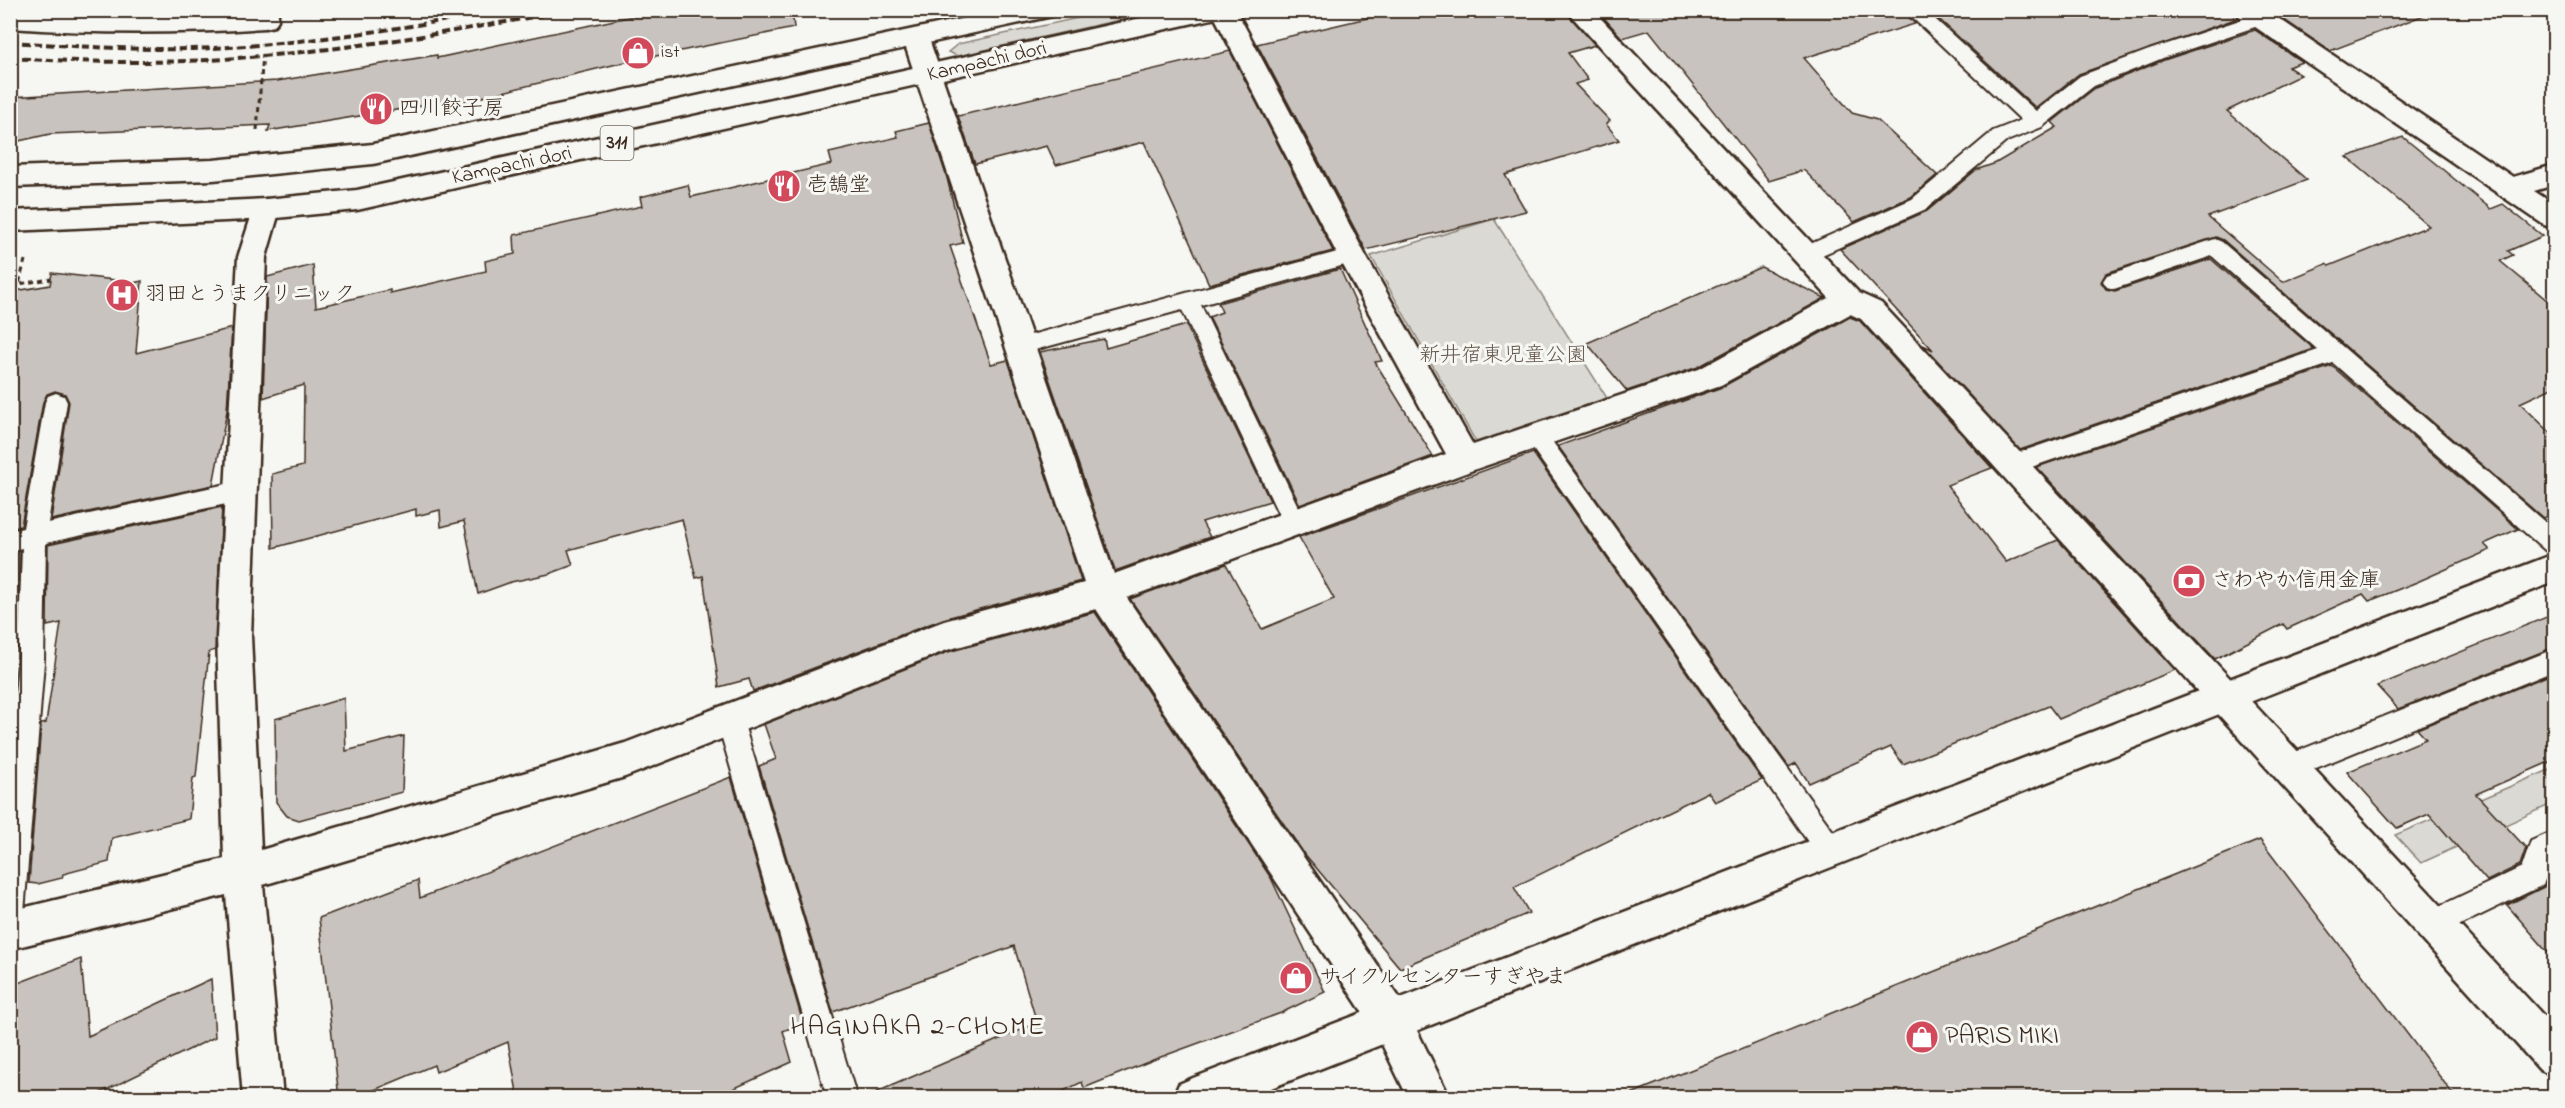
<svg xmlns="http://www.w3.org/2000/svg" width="2565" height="1108" font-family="'Indie Flower','Klee One',sans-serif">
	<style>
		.green { fill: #dad9d3; stroke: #8a8278; stroke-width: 1.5 }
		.building { fill: #c8c3be; stroke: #3b2a1e; stroke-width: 1.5 }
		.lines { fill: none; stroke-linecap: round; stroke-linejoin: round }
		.lane-casing { stroke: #3b2a1e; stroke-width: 4 }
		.street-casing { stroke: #3b2a1e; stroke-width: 5 }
		.secondary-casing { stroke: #3b2a1e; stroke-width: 5 }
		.primary-casing { stroke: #3b2a1e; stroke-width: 5 }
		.path { stroke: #3b2a1e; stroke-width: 3; stroke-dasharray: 5 4; stroke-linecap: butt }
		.lane { fill: #f6f6f2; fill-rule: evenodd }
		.street { fill: #f6f6f2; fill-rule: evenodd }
		.secondary { fill: #f6f6f2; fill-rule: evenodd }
		.primary { fill: #f6f6f2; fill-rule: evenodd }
		.rail { stroke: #3b2a1e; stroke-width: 4; stroke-dasharray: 8 4; stroke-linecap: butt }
		.labels { text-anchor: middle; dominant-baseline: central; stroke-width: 6; stroke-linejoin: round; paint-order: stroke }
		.far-poi-label { font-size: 18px; fill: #3b2a1e; stroke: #f6f6f2; text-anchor: start }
		.shield { fill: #f6f6f2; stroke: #73675e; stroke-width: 1.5 }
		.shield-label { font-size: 20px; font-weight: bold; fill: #3b2a1e }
		.street-label { font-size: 21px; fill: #3b2a1e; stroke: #f6f6f2 }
		.poi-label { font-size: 21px; fill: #3b2a1e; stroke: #f6f6f2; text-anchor: start }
		.park-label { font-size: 21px; fill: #63564b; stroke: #f6f6f2 }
		.near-poi-label { font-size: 26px; fill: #3b2a1e; stroke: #f6f6f2; text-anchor: start }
		.near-neighbourhood-label { font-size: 27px; letter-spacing: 1.5px; fill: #3b2a1e; stroke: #f6f6f2 }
	</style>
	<rect width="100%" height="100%" fill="#f6f6f2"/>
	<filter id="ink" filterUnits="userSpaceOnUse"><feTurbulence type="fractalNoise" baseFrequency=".0167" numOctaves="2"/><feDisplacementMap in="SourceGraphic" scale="12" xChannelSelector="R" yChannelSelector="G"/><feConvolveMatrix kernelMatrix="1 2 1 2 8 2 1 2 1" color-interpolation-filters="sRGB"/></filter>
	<g filter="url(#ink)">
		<g class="green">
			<path d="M1110 11H1160L958 56 948 52 958 44Z"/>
			<path d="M1494 219 1607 398 1476 442 1371 256Z"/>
			<path d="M2554 768V803L2421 863 2395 835Z"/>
		</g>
		<g class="building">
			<path d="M661 10H792L794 28 621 63 445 106V102L268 131 270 125 50 134 10 143V97L277 81 437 55V58Z"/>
			<path d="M1401 10H1564L1595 45 1568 53 1588 80 1575 84 1610 121 1606 124 1619 140 1505 175 1526 211 1366 250 1257 44Z"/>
			<path d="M1597 10H1902L1915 24 1804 58 1852 113 1877 120 1937 175 1911 197 1854 222 1804 170 1769 181 1649 30 1622 38Z"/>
			<path d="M1929 10H2233L2235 19 2079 74 2036 108Z"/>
			<path d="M2305 10H2427V14L2330 51 2283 19Z"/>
			<path d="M2255 30 2302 62 2288 67 2301 75 2227 111 2307 180 2208 217 2283 282 2326 264 2329 266 2429 226 2347 157 2403 137 2491 209 2503 204 2543 236 2508 251 2513 255 2500 261 2554 306V387L2520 403 2554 436V513L2543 518 2223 240 2216 237 2106 273 2101 282 2106 289 2115 291 2211 259 2314 349 2020 450 1923 345 1933 350 1840 249 1927 211 1976 170 1996 163 2057 127 2052 122 2095 88 2164 60Z"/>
			<path d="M1230 51 1333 251 1209 284 1144 142 1056 165 1047 146 975 164 958 116Z"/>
			<path d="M929 123 947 178 963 243 950 246 991 364 1008 360 1081 581 943 619 753 691 749 679 719 687 703 576 696 578 682 519 568 550 573 565 549 574 511 582 478 594 464 521 441 527 440 510 416 516V509L273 548 272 474 303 466 304 385 263 398 267 277 313 265 316 307 390 290V293L486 271 485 261 515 254 514 235 642 206 640 197 688 185 691 197 832 164 829 153 898 137 896 131Z"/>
			<path d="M1761 267 1825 298 1698 367 1627 391 1587 343Z"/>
			<path d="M1340 269 1382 361 1375 362 1433 456 1300 505 1209 317 1222 312 1218 303Z"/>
			<path d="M52 273 115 280V287L142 281 136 353 232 328 227 411 213 485 51 520 69 402 65 394 55 391 47 394 43 402 21 526 10 529V292L50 285Z"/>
			<path d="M1850 317 1860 321 1992 468 1947 485 2006 562 2058 540 2175 670 2059 719 2049 706 1903 764 1891 747 1809 783 1796 763 1789 767 1558 446 1722 387Z"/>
			<path d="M1186 325 1270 501 1202 522 1210 537 1115 571 1040 352 1104 339 1106 348Z"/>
			<path d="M2332 366 2518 529 2484 544 2490 550 2417 582 2369 601 2363 594 2287 629 2283 624 2215 659 2037 467Z"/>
			<path d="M1533 453 1762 780 1715 802 1708 792 1514 887 1529 913 1400 968 1303 852 1130 599 1226 564 1262 629 1334 599 1299 537Z"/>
			<path d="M222 507 215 650 209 652 196 777 193 778 189 819 112 838 109 862 63 874 62 878 38 884 29 883 41 724 46 723 61 623 47 626 48 545Z"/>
			<path d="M20 551 17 633 10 634V553Z"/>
			<path d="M1095 612 1271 878 1325 992 1281 1013 1158 1058 1084 1088 1082 1082 1049 1098H863L1037 1023 1014 946 833 1012 759 766 776 759 764 724 948 652Z"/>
			<path d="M2554 614V647L2398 709 2377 686Z"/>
			<path d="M2554 673V760L2476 794 2526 848 2520 865 2487 881 2429 814 2397 828 2347 772 2426 739 2417 729Z"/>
			<path d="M344 698 346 751 404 736 402 792 299 820 287 816 276 802 275 719Z"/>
			<path d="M731 777 803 1023 783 1031 792 1062 713 1098H518L508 1042 436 1072 434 1065 355 1098H339L319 918 418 880 420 898Z"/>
			<path d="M2260 840 2456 1098H1627L1626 1096Z"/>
			<path d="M2550 873 2554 878V959L2507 905 2544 887Z"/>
			<path d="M81 959 88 1036 211 979 215 1037 90 1098H10V986Z"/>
		</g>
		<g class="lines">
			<defs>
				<g id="lane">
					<path d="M1904 10H1925L2036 111 2080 76 2149 50 2255 15H2267L2270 19 2267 23 2163 58 2094 86 2042 127 2007 141 1926 209 1813 259 1806 262 1799 259 1796 254 1799 249 1912 199 1993 131 2021 120Z"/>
					<path d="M2215 239 2222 242 2554 530V554L2546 551 2333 363 2011 474 2003 472 1999 465 2003 458 2318 350 2212 256 2114 289 2107 287 2103 281 2107 275Z"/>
					<path d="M1352 248 1359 251 1362 256 1359 261 1201 305 1306 523 1302 530 1294 533 1286 530 1182 310 1020 354 1012 352 1009 346 1012 340 1020 338Z"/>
					<path d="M56 393 64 396 67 402 48 523 240 481 248 484 252 491 248 498 240 501 46 543 44 662 24 913 20 923 10 926V751L18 662 22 548 10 551V531L23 528 45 402 48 396Z"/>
					<path d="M1536 427 1544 430 1840 841 1844 850 1840 859 1830 863 1820 859 1528 442 1525 436 1528 430Z"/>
					<path d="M2554 649V671L2289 779 2280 776 2276 767 2280 758Z"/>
					<path d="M730 709 739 713 743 721 857 1098H827L717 721 721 713Z"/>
					<path d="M2554 831V857L2543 885 2433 938 2423 934 2419 924 2423 914 2522 867 2531 841Z"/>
				</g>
				<g id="street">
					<path d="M252 10H278V20L274 26 265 28C180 34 96 34 10 28V12C42 14 239 22 252 10Z"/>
					<path d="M1211 10H1236L1366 256 1473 445 1699 369 1829 298 1566 10H1593L1859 293 1881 303 2554 1027V1076L2540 1070 1861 319 1850 314 1721 385 1476 469 1127 598 1405 1006 1450 1098H1408L1377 1034 1096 609 947 650 625 777 263 885 283 1098H243L226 895 10 949V911L224 859 217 636 238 257 256 202 266 199 276 202 280 209 266 257 251 636 261 850 625 743 944 621 1084 583 903 39 907 33 916 31 925 33 929 39 1114 574 1446 454 1338 256Z"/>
					<path d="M2236 10H2266L2513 177 2554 165V185L2534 191 2554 204V228L2544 225 2239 16Z"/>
				</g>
				<path id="secondary" d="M2554 554V582L1246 1098H1173L1179 1084 1193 1078Z"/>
				<g id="primary">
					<path d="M1003 10H1055L1052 16 1043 18 373 164 213 180 10 187V167L213 160 373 144Z"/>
					<path d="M1177 10H1228L1225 16 1216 18 357 210 266 219 10 231V211L266 199 357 190Z"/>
				</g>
			</defs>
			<use href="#lane" class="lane-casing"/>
			<use href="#street" class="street-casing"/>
			<use href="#secondary" class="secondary-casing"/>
			<use href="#primary" class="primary-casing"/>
			<g class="path">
				<path d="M257 130 263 54"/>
				<path d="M25 260 19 284 51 279"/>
			</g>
			<use href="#lane" class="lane"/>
			<use href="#street" class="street"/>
			<use href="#secondary" class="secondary"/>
			<use href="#primary" class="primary"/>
			<g class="rail">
				<path d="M10 42C71 46 131 50 192 49 297 45 400 29 503 10"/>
				<path d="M10 58C81 62 152 64 224 59 340 51 455 32 570 10"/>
			</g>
		</g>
	</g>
	<defs>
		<symbol id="shop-disc" viewBox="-11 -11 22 22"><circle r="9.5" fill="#d1495b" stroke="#f6f6f2"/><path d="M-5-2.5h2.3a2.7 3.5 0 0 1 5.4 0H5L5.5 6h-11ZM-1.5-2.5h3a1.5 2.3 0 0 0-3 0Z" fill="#fff"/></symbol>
		<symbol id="restaurant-disc" viewBox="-11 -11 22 22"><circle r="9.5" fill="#d1495b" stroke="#f6f6f2"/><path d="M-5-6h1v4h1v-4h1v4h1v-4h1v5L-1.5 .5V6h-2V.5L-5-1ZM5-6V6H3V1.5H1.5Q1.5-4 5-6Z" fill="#fff"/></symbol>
		<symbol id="hospital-disc" viewBox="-11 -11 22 22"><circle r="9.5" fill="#d1495b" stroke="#f6f6f2"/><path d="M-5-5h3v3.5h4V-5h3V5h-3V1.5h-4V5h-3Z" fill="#fff"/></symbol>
		<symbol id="bank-disc" viewBox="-11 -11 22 22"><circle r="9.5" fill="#d1495b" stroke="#f6f6f2"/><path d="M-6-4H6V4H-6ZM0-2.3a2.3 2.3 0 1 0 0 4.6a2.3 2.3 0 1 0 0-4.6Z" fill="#fff"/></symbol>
	</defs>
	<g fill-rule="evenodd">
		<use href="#shop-disc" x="619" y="34" width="38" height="38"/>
		<use href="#restaurant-disc" x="357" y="90" width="38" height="38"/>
		<use href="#restaurant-disc" x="765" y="167" width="38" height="38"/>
		<use href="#hospital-disc" x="103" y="276" width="38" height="38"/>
		<use href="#bank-disc" x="2170" y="562" width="38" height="38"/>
		<use href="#shop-disc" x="1277" y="959" width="38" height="38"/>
		<use href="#shop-disc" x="1903" y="1018" width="38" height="38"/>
	</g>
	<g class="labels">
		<g class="far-poi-label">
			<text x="661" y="53">ist</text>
		</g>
		<rect class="shield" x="600.5" y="126" width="33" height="34" rx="4.5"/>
		<g class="shield-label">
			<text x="617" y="143">311</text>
		</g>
		<g class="street-label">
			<text transform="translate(987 62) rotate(-13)">Kampachi dori</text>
			<text transform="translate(512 166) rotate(-12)">Kampachi dori</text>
		</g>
		<g class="poi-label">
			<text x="399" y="109">四川餃子房</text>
			<text x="807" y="186">壱鵠堂</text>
			<text x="145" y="295">羽田とうまクリニック</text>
			<text x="2212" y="581">さわやか信用金庫</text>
			<text x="1319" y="978">サイクルセンターすぎやま</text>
		</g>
		<g class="park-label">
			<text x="1503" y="356">新井宿東児童公園</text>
		</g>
		<g class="near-poi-label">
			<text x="1945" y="1037">PARIS MIKI</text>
		</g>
		<g class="near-neighbourhood-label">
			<text x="918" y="1027">HAGINAKA 2-CHOME</text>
		</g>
	</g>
	<rect width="2565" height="1108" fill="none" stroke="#f6f6f2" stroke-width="36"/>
	<rect x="18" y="18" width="2529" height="1072" fill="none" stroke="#3b2a1e" stroke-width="2" filter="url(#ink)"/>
</svg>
